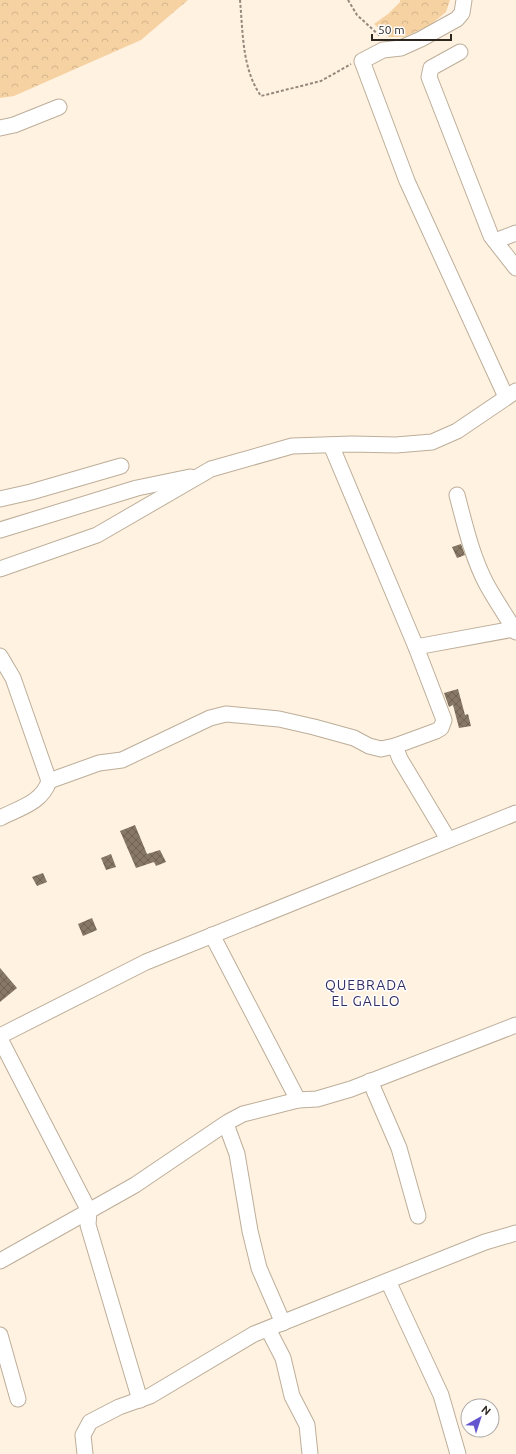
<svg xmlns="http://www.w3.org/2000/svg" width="516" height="1454" font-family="Ubuntu,sans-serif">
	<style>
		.forest { fill: url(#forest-crowns) }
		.building { fill: url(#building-cross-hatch) }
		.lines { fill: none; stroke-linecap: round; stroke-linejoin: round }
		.minor-casing { stroke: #bdae99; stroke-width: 17 }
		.path { stroke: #93897d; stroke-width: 2; stroke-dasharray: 3 2; stroke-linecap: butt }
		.minor { stroke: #fff; stroke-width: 15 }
		.labels { text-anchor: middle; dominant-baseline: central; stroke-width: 3; stroke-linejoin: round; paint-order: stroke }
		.neighbourhood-label { font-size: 14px; letter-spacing: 1px; fill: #322c67; stroke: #fff }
	</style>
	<defs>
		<pattern id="forest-crowns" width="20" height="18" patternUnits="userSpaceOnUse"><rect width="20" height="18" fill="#f6d2a3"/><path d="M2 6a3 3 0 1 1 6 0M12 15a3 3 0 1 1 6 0" fill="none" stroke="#d3b48c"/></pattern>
		<pattern id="building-cross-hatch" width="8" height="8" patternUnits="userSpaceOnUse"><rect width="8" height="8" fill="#877865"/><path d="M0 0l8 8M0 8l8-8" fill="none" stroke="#6f6253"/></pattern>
	</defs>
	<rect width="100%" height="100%" fill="#fff2e1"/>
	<g class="forest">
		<path d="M0 0H188L141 40 14 96 0 98Z"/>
		<path d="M400 0H450L446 12 429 26 404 37H389L374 24 388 14 400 2Z"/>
	</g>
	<g class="building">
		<path d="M461 544 465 555 457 558 452 547Z"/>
		<path d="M458 689 465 715 468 714 471 726 459 728 453 705 449 707 444 693Z"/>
		<path d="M135 825 147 854 160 850 166 862 156 866 154 862 136 868 120 831Z"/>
		<path d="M111 854 116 867 106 870 101 858Z"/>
		<path d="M43 873 47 882 37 886 32 877Z"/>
		<path d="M92 918 97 930 83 936 78 924Z"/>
		<path d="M0 968 17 988 0 1002Z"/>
	</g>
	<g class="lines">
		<defs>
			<g id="minor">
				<path d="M464 0 462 13 457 19 421 39 401 48 383 50 362 61 407 181 506 397"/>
				<path d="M460 52 431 68 429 77 491 236 516 268"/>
				<path d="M0 128 14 125 59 107"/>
				<path d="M495 241 516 233"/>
				<path d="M331 445 416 647 444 720 441 728 436 731 395 746 400 759 448 839"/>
				<path d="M457 495C465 525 472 557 487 585 496 601 506 616 516 632"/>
				<path d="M0 499 31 492 121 466"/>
				<path d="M0 530 137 488 190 477"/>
				<path d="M0 569 97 535 211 469 292 446 352 444 396 445 432 442 457 431 516 391"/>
				<path d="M416 647 514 629"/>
				<path d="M0 656 13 678 49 781C42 803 19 808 0 818"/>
				<path d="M49 781 99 763 122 760 210 718 226 714 279 719 314 727 354 738 369 746 381 749 395 746"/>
				<path d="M212 935 298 1100"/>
				<path d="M0 1036 146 962 516 813"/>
				<path d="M0 1039 89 1211 88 1225 140 1400"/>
				<path d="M370 1081 399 1148 418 1216"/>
				<path d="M226 1124 237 1154 250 1231 259 1268 283 1323"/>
				<path d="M0 1261 135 1185 228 1122 243 1114 298 1100 317 1099 351 1089 516 1025"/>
				<path d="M388 1281 441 1395 458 1454"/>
				<path d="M268 1329 283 1358 292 1396 307 1425 310 1454"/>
				<path d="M0 1335 18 1399"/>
				<path d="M85 1454 83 1435 90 1422 119 1407 150 1396 254 1334 485 1242 516 1233"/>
			</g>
		</defs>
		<use href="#minor" class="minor-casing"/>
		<g class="path">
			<path d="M240 0C243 33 242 69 261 96L321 81 351 64"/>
			<path d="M348 0 357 15 381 37"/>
		</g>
		<use href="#minor" class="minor"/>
	</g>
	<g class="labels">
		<g class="neighbourhood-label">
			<text x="366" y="985">QUEBRADA<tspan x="366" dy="16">EL GALLO</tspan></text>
		</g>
	</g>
	<g transform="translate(480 1418) rotate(39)"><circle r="19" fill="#ffffff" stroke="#aba8a5"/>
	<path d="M0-3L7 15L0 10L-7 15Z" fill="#6456cf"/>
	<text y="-6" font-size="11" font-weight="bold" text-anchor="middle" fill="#2c261e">N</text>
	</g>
	<path d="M372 34v6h79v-6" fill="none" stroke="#2c261e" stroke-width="2"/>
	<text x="378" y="34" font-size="12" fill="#2c261e" stroke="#ffffff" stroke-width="3" paint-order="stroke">50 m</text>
</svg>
